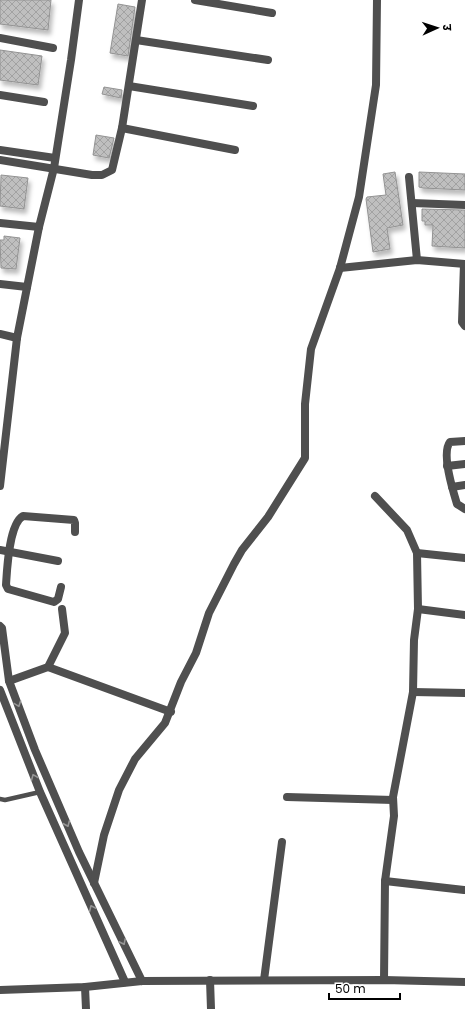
<svg xmlns="http://www.w3.org/2000/svg" width="465" height="1009" font-family="Poppins,'Noto Sans Devanagari',sans-serif">
	<style>
		.building { fill: url(#building-cross-hatch); stroke: #939393; filter: url(#shadow) }
		.lines { fill: none; stroke-linecap: round; stroke-linejoin: round }
		.service { stroke: #4f4f4f; stroke-width: 4.5 }
		.minor { stroke: #4f4f4f; stroke-width: 8 }
		.tertiary { stroke: #4f4f4f; stroke-width: 8 }
		.oneway { stroke: #959595 }
	</style>
	<defs>
		<pattern id="building-cross-hatch" width="8" height="8" patternUnits="userSpaceOnUse"><rect width="8" height="8" fill="#bfbfbf"/><path d="M0 0l8 8M0 8l8-8" fill="none" stroke="#a2a2a2"/></pattern>
		<filter id="shadow"><feDropShadow dx="2.5" dy="4.5" stdDeviation="2" flood-color="#0004"/></filter>
	</defs>
	<rect width="100%" height="100%" fill="#fff"/>
	<g class="building">
		<path d="M0 0H51L48 30 0 24Z"/>
		<path d="M118 4 135 7 128 56 110 53Z"/>
		<path d="M0 50 42 56 38 85 0 80Z"/>
		<path d="M104 87 122 90 121 98 102 94Z"/>
		<path d="M96 135 114 138 109 158 93 155Z"/>
		<path d="M395 172 403 225 387 228 390 249 373 252 366 199 367 197 386 195 383 174Z"/>
		<path d="M419 172 465 174V190L423 188 419 187Z"/>
		<path d="M1 175 28 178 24 209 0 206Z"/>
		<path d="M422 209 465 210V248L432 246 433 225H425V221H422Z"/>
		<path d="M4 236 20 238 16 269 1 268 0 240H4Z"/>
	</g>
	<g class="lines">
		<path class="service" d="M0 799 5 800 40 792"/>
		<g class="minor">
			<path d="M195 0 272 13"/>
			<path d="M0 38 53 48"/>
			<path d="M136 40 268 60"/>
			<path d="M129 86 253 106"/>
			<path d="M0 95 44 102"/>
			<path d="M122 128 235 150"/>
			<path d="M0 150 55 158"/>
			<path d="M0 160 92 175H102L112 170 122 128 142 0"/>
			<path d="M409 177 417 260"/>
			<path d="M412 203 465 205"/>
			<path d="M0 223 39 227"/>
			<path d="M464 264 462 322 465 326"/>
			<path d="M340 268 417 260 465 264"/>
			<path d="M0 284 27 287"/>
			<path d="M0 334 17 338"/>
			<path d="M465 441 450 442C441 453 453 491 457 504L465 509"/>
			<path d="M447 466 465 464"/>
			<path d="M0 486 17 338 39 227 54 168 71 60 79 0"/>
			<path d="M452 487 465 485"/>
			<path d="M375 496 407 530 417 553 418 609 414 640 413 692 393 797 394 816 385 881 384 980"/>
			<path d="M0 550 58 561"/>
			<path d="M417 553 465 558"/>
			<path d="M61 587 58 599 54 602 8 589 6 585C7 569 9 524 23 516L74 520 75 523V532"/>
			<path d="M418 609 465 615"/>
			<path d="M0 626 2 628 9 681 35 750 79 852 142 981"/>
			<path d="M48 667 171 712"/>
			<path d="M9 681 48 667 65 633 62 609"/>
			<path d="M0 690 40 792 125 982"/>
			<path d="M413 692 465 693"/>
			<path d="M287 797 393 800"/>
			<path d="M385 881 464 890"/>
			<path d="M94 883 104 835 119 790 135 759 165 723 181 682 196 653 209 613 234 564 242 550 268 517 305 458V404L311 349 340 268 359 197 376 85 377 0"/>
			<path d="M210 980 211 1009"/>
			<path d="M264 980 282 842"/>
			<path d="M85 987 86 1009"/>
		</g>
		<path class="tertiary" d="M0 990 85 987 142 981 384 980 465 982"/>
	</g>
	<defs><path id="oneway-chevron" d="M-2-3.5L2.5 0L-2 3.5" fill="none" stroke-width="1.6" stroke-linecap="round" stroke-linejoin="round"/></defs>
	<g class="oneway">
		<use href="#oneway-chevron" transform="translate(18 704) rotate(70)"/>
		<use href="#oneway-chevron" transform="translate(34 777) rotate(-112)"/>
		<use href="#oneway-chevron" transform="translate(67 824) rotate(67)"/>
		<use href="#oneway-chevron" transform="translate(92 908) rotate(-114)"/>
		<use href="#oneway-chevron" transform="translate(123 942) rotate(64)"/>
	</g>
	<g transform="translate(437 28) rotate(87)" stroke="#ffffff" stroke-width="3" paint-order="stroke">
	<path d="M0-3L7 15L0 10L-7 15Z" fill="#000000"/>
	<text y="-6" font-size="11" font-weight="bold" text-anchor="middle" fill="#000000">उ</text>
	</g>
	<path d="M329 993v6h71v-6" fill="none" stroke="#000000" stroke-width="2"/>
	<text x="335" y="993" font-size="12" fill="#000000" stroke="#ffffff" stroke-width="3" paint-order="stroke">50 m</text>
</svg>
